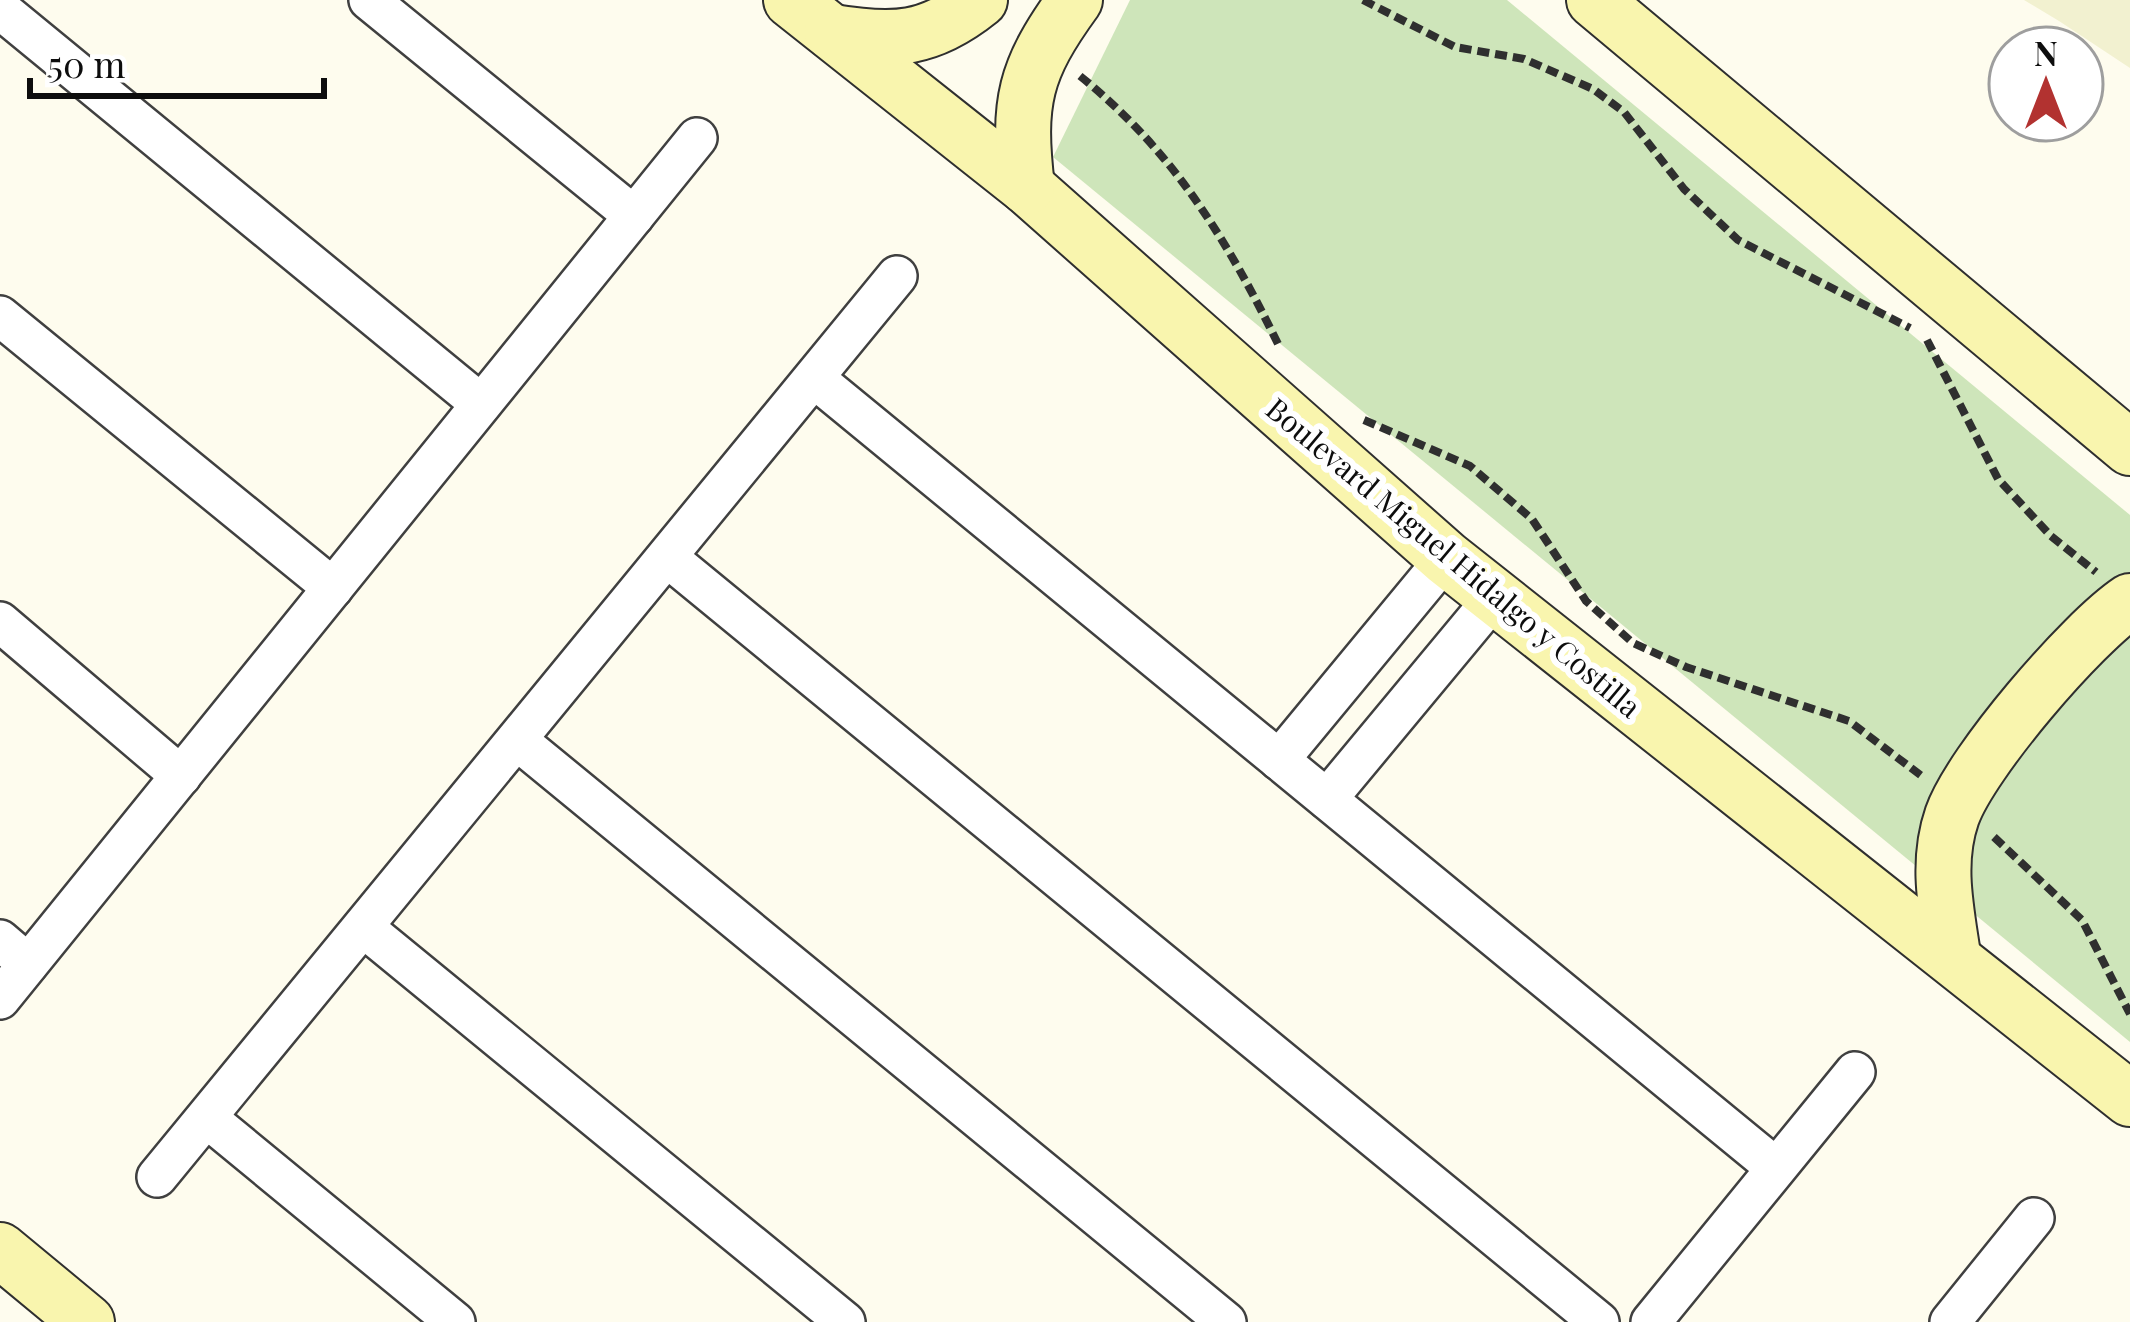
<svg xmlns="http://www.w3.org/2000/svg" width="2130" height="1322" font-family="'Playfair Display',serif">
	<style>
		.farmland { fill: #f2f1d0 }
		.green { fill: #cee5ba }
		.lines { fill: none; stroke-linecap: round; stroke-linejoin: round }
		.street-casing { stroke: #404040; stroke-width: 44 }
		.secondary-casing { stroke: #2f2f2f; stroke-width: 58 }
		.path { stroke: #2f2f2f; stroke-width: 8; stroke-dasharray: 12 6; stroke-linecap: butt }
		.street { stroke: #fff; stroke-width: 39 }
		.secondary { stroke: #f9f5ae; stroke-width: 54 }
		.labels { text-anchor: middle; dominant-baseline: central; stroke-width: 12; stroke-linejoin: round; paint-order: stroke }
		.street-label { font-size: 30px; fill: #0d0d0d; stroke: #fff }
	</style>
	<rect width="100%" height="100%" fill="#fefcee"/>
	<path class="farmland" d="M2024 0H2130V68L2059 21Z"/>
	<path class="green" d="M1130 0H1507L2130 515V1042L1053 157Z"/>
	<g class="lines">
		<defs>
			<g id="street">
				<path d="M369 0 634 216"/>
				<path d="M0 9 481 404"/>
				<path d="M0 316 333 588"/>
				<path d="M814 378 1776 1168"/>
				<path d="M667 557 1599 1322"/>
				<path d="M0 622 181 776"/>
				<path d="M517 740 1226 1322"/>
				<path d="M1279 760 1446 558"/>
				<path d="M1327 799 1494 598"/>
				<path d="M363 927 845 1322"/>
				<path d="M0 940 28 964"/>
				<path d="M0 999 697 138"/>
				<path d="M207 1118 455 1322"/>
				<path d="M157 1177 897 276"/>
				<path d="M1651 1322 1855 1072"/>
				<path d="M1950 1322 2034 1218"/>
			</g>
			<g id="secondary">
				<path d="M791 0 1027 187 1446 558 2130 1099"/>
				<path d="M1594 0 2130 448"/>
				<path d="M832 32C894 42 929 41 980 0"/>
				<path d="M1027 187C1017 102 1024 70 1075 0"/>
				<path d="M1953 955C1946 908 1936 862 1952 816 1971 762 2082 633 2130 601"/>
				<path d="M0 1250 87 1322"/>
			</g>
		</defs>
		<use href="#street" class="street-casing"/>
		<use href="#secondary" class="secondary-casing"/>
		<g class="path">
			<path d="M1363 0 1455 47 1524 59 1593 89 1624 112 1684 189 1738 240 1910 328"/>
			<path d="M1080 76C1173 151 1227 239 1279 346"/>
			<path d="M1927 340 1998 479 2051 536 2096 572"/>
			<path d="M1364 420 1470 466 1532 519 1586 601 1633 643 1686 667 1849 721 1923 777"/>
			<path d="M1994 837 2082 920 2130 1014"/>
		</g>
		<use href="#street" class="street"/>
		<use href="#secondary" class="secondary"/>
	</g>
	<g class="labels">
		<g class="street-label">
			<text transform="translate(1454 557) rotate(40)">Boulevard Miguel Hidalgo y Costilla</text>
		</g>
	</g>
	<g transform="translate(2046 84)"><circle r="57" fill="#ffffff" stroke="#9e9e9e" stroke-width="3"/>
	<path d="M0-9L21 45L0 30L-21 45Z" fill="#b23230"/>
	<text y="-18" font-size="33" font-weight="bold" text-anchor="middle" fill="#0d0d0d">N</text>
	</g>
	<path d="M30 78v18h294v-18" fill="none" stroke="#0d0d0d" stroke-width="6"/>
	<text x="48" y="78" font-size="36" fill="#0d0d0d" stroke="#ffffff" stroke-width="9" paint-order="stroke">50 m</text>
</svg>
